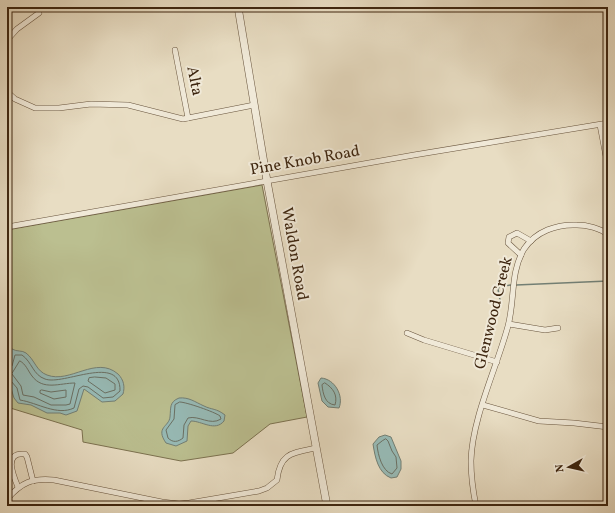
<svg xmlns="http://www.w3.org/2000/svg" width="615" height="513" font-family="Vollkorn,serif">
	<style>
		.green { fill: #bbbf90; stroke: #7c7250 }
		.water { fill: #97bbb7; stroke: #737f74 }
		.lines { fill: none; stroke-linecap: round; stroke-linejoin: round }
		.shore { stroke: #6a7064; stroke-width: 1 }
		.stream { stroke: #737f74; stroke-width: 1.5 }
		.minor-casing { stroke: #68543d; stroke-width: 6 }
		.tertiary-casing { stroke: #68543d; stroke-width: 8 }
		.minor { stroke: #f0e9d8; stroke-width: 5 }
		.tertiary { stroke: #f0e9d8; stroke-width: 7 }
		.labels { text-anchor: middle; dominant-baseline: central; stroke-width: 4; stroke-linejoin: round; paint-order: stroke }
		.street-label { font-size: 16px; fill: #3e2610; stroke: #f0e9d8 }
	</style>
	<rect width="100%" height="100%" fill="#e8ddc3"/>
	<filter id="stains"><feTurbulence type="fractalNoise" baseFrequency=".005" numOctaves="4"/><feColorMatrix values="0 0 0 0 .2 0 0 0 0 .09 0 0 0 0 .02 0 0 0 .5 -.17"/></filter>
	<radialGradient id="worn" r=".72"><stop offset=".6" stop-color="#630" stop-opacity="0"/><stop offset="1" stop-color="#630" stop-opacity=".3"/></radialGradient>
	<path class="green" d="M262 185 307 417 270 424 233 453 181 461 83 442 82 430 7 407V230Z"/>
	<g class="water">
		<path d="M7 320 10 327 8 342 12 349C17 352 22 350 26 353 35 360 36 371 47 375 70 384 96 355 118 374 124 380 125 387 123 394L115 401 102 402 84 389 77 411 66 415 60 413H47L31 405 18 403 14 398 7 375 11 356 7 347Z"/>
		<path d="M321 378C335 379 344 396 339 408L328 407 322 401 318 383Z"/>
		<path d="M179 398C189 397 195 402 204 406 212 410 216 408 225 415L224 421C215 432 202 421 191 421L188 426 187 441 176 446 166 443C155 427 169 427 170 417 171 408 169 402 179 398Z"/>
		<path d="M385 435 391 437 401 461V469L397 477 391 478C378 473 375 457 373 444L379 437Z"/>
	</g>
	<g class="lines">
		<g class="shore">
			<path d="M20 361C26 364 28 371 32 376 43 391 60 383 75 383L70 404 66 405H51L34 397 23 395 21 386 12 374Z"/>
			<path d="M7 368 12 366 15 355H22C32 362 33 375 45 379 63 386 121 353 120 391L113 397 103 398 88 387 83 386 79 389 74 408C57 416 38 403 20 400L17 388 11 381 7 380"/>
			<path d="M95 377 106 378 115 384V390L105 393 88 381 89 378Z"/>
			<path d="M325 383C333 388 338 395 335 405 325 404 323 394 322 385Z"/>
			<path d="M42 390 51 392 66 390V397L54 399 40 393V391Z"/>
			<path d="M180 402C186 402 215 412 220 416L221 419C210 426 199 415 188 418L184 425 183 438C178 442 173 443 168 438L166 430 174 419 175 405Z"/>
			<path d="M386 439 388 441 392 451 396 457 397 468 392 474C382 471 378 455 377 445L382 441Z"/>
		</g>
		<g class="stream">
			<path d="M516 285 608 281"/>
			<path d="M500 300 498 289 500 286 512 285"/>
		</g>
		<defs>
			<g id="minor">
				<path d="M7 40 17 29 39 13"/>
				<path d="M175 50 188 118"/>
				<path d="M7 92 15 99 35 108H59L91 104 128 105 183 119 254 105"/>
				<path d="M600 125 608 167"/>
				<path d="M7 227 414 155 608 123"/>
				<path d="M521 255 508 243 509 237 517 233 531 241"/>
				<path d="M509 324 545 330 558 328"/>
				<path d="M407 333 424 340 497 362"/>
				<path d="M483 405 539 421 574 423 608 427"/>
				<path d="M18 487C13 475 3 452 25 454L27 457 33 481"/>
				<path d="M7 499C22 482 32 478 54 480L162 502 179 504 189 503 259 491 267 488 277 480C280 453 292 453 316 448"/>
				<path d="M476 506C473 491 471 476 471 461 472 418 497 367 508 326 515 300 510 273 524 249 536 231 557 224 577 225 586 225 601 228 608 235"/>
			</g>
			<path id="tertiary" d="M238 7 267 181 327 506"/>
		</defs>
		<use href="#minor" class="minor-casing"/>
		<use href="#tertiary" class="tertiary-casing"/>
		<use href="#minor" class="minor"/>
		<use href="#tertiary" class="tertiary"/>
	</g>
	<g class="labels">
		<g class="street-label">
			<text transform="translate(194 81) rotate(79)">Alta</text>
			<text transform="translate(305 161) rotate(-10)">Pine Knob Road</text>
			<text transform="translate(294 254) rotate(80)">Waldon Road</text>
			<text transform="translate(494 313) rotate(-76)">Glenwood Creek</text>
		</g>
	</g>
	<rect width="615" height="513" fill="none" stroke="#e8ddc3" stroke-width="24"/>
	<rect x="8" y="8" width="599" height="497" fill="none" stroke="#3e2610" stroke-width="2"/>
	<rect x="12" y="12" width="591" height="489" fill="none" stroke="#3e2610"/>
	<g transform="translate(569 467) rotate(262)" stroke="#f0e9d8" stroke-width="3" paint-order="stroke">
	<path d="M0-3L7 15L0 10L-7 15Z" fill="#3e2610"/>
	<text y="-6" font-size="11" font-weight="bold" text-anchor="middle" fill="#3e2610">N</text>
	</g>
	<rect width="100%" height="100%" filter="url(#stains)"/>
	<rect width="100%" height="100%" fill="url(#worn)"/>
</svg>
